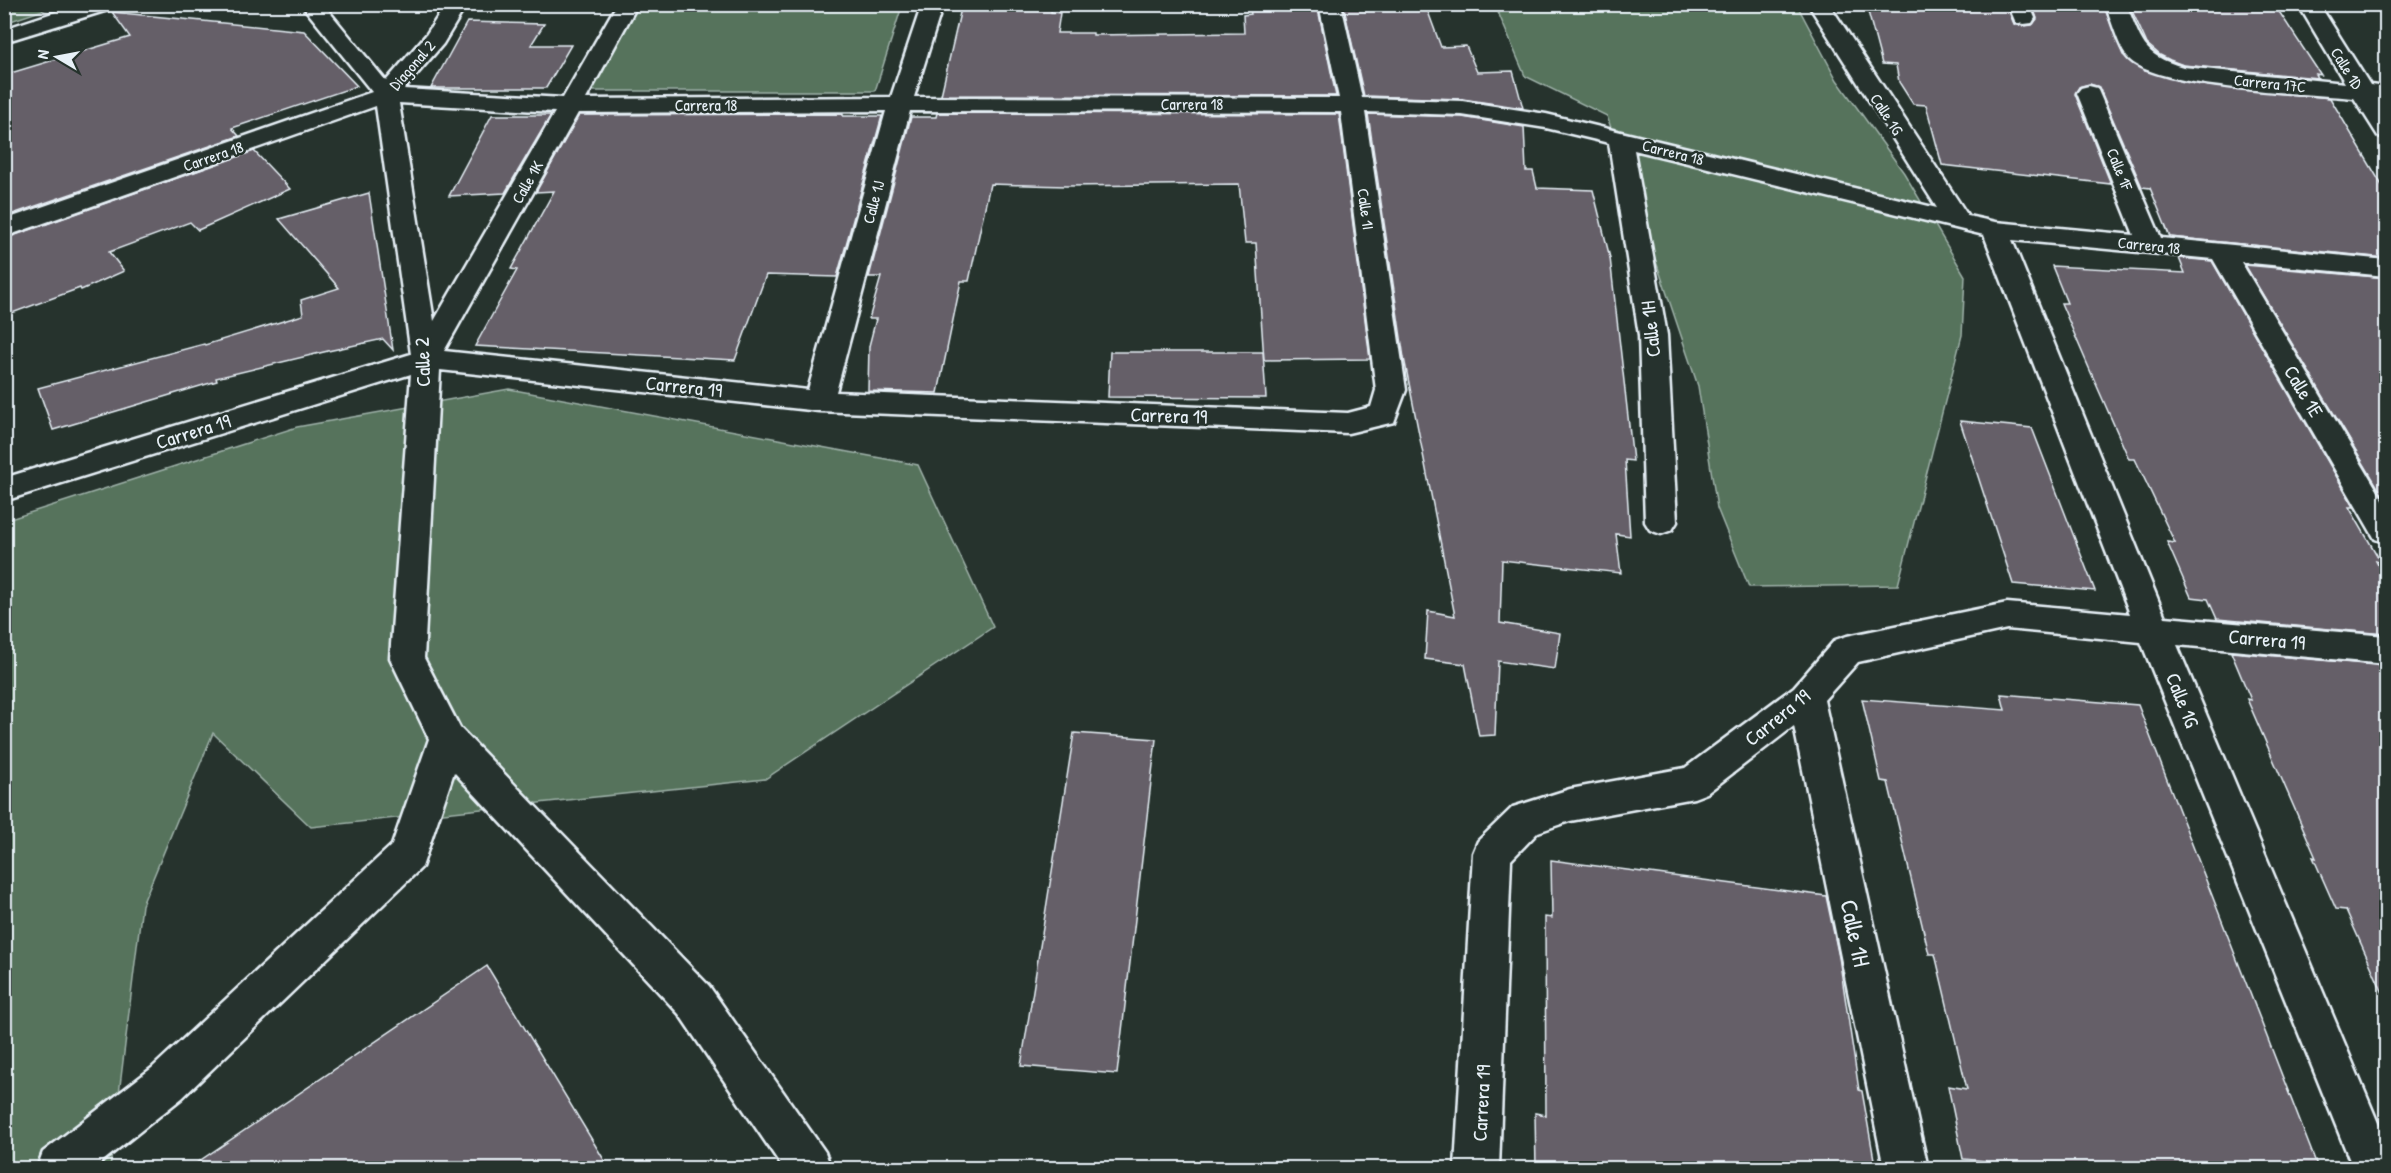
<svg xmlns="http://www.w3.org/2000/svg" width="2391" height="1173" font-family="'Patrick Hand',sans-serif">
	<style>
		.green { fill: #56735b; stroke: #9fb2aa; stroke-width: 1.5 }
		.building { fill: #655e67; stroke: #e8f1f8; stroke-width: 1.5 }
		.lines { fill: none; stroke-linecap: round; stroke-linejoin: round }
		.minor-casing { stroke: #e8f1f8; stroke-width: 5 }
		.minor { fill: #26332d; fill-rule: evenodd }
		.labels { text-anchor: middle; dominant-baseline: central; stroke-width: 5; stroke-linejoin: round; paint-order: stroke }
		.far-street-label { font-size: 16px; fill: #e8f1f8; stroke: #26332d }
		.street-label { font-size: 20px; fill: #e8f1f8; stroke: #26332d }
		.near-street-label { font-size: 24px; fill: #e8f1f8; stroke: #26332d }
	</style>
	<rect width="100%" height="100%" fill="#26332d"/>
	<filter id="ink" filterUnits="userSpaceOnUse"><feTurbulence type="fractalNoise" baseFrequency=".0167" numOctaves="2"/><feDisplacementMap in="SourceGraphic" scale="12" xChannelSelector="R" yChannelSelector="G"/><feConvolveMatrix kernelMatrix="1 2 1 2 8 2 1 2 1" color-interpolation-filters="sRGB"/></filter>
	<g filter="url(#ink)">
		<g class="green">
			<path d="M5 4H58V5L5 23Z"/>
			<path d="M836 4 902 6 875 91H581L638 5Z"/>
			<path d="M1495 5H1797L1837 80 1904 173 1965 276 1962 335 1898 585 1749 587 1717 508 1698 386 1607 116 1525 76Z"/>
			<path d="M509 389 918 465 993 627 765 779 311 827 213 733 142 905 110 1168H5L4 521 297 427Z"/>
		</g>
		<g class="building">
			<path d="M962 4H1052L1051 12 1060 13 1057 33H1093V35L1244 33 1243 15 1251 14 1249 4H1317L1336 96 941 95Z"/>
			<path d="M1343 4H1415L1416 9H1427L1441 47 1466 46 1477 72 1513 71 1523 108 1462 99 1364 96Z"/>
			<path d="M1866 4H2006L2014 24 2024 26 2032 25 2037 19 2032 4H2103L2123 55 2145 71 2201 85 2330 98 2386 192V258L2170 237 2150 188 2142 187 2099 87 2090 84 2079 87 2075 94 2111 184 1942 165 1926 105 1913 104 1899 82 1896 65 1882 64Z"/>
			<path d="M2129 4H2274L2321 75 2316 74 2318 78 2183 65 2170 60 2160 55 2147 44Z"/>
			<path d="M112 12 304 31 357 86 232 128 239 136 4 217V75L130 37Z"/>
			<path d="M467 22 544 24 531 45H571L546 88H431Z"/>
			<path d="M937 113 1339 114 1370 359 1264 360 1256 243H1245L1239 184 1066 186 990 184 969 281H961L938 393 868 391 869 346 876 319H869L881 277H869L911 117H936Z"/>
			<path d="M843 114V116H882L837 277 766 275 735 360 475 346 517 270 511 269 554 191 536 192 579 115Z"/>
			<path d="M1368 114 1462 117 1524 127 1526 171H1533L1537 188 1593 190 1610 258 1633 461 1625 460 1630 536 1616 534 1621 573 1502 560 1500 623 1560 633 1555 669 1498 661 1495 735 1479 736 1465 664 1425 659 1428 611 1455 616 1404 358Z"/>
			<path d="M492 115H551L505 193 449 196Z"/>
			<path d="M254 151 290 189 198 230 190 222 109 252 124 271 81 290 80 288 4 316V239Z"/>
			<path d="M369 193 393 350 383 339 328 351 216 378 217 381 53 430 38 388 204 344 205 345 303 315 301 300 339 288 279 219Z"/>
			<path d="M2179 258 2212 261 2354 507H2349L2381 562 2376 561 2386 581V634L2217 619 2208 599 2191 597 2167 542 2175 543 2135 459H2129L2089 368 2061 303H2067L2052 266 2185 273Z"/>
			<path d="M2245 265 2386 278V501Z"/>
			<path d="M1110 352H1263L1266 398 1108 397Z"/>
			<path d="M1960 421 2032 428 2095 591 2013 584Z"/>
			<path d="M2231 652 2386 666V1000L2346 910 2336 909 2313 857 2316 858 2247 699 2251 700Z"/>
			<path d="M2001 694 2138 705 2318 1168H1986L1985 1161 1963 1159 1948 1086 1967 1089 1935 954H1929L1888 782 1881 781 1862 699 2005 710Z"/>
			<path d="M1074 733 1156 739 1117 1074 1021 1066Z"/>
			<path d="M1551 860 1826 896 1839 957 1859 1090 1862 1091 1875 1165 1845 1160 1844 1168H1536L1535 1113 1546 1115 1545 917 1552 918Z"/>
			<path d="M487 966 609 1168H189Z"/>
		</g>
		<g class="lines">
			<defs>
				<g id="minor">
					<path d="M80 4H113L111 9 4 42V29Z"/>
					<path d="M301 4H323L386 81 426 35 446 4H467L443 44 404 89 563 98 617 4H638L586 99 891 97 922 4H943L914 97 1339 98 1319 4H1341L1362 98 1462 101 1546 114 1937 208 1808 4H1829L1968 216 1995 222 2134 235 2077 93 2081 88 2089 86 2097 88 2161 238 2386 260V276L2241 262 2386 505V543L2375 539 2213 259 2012 240 2165 617 2386 636V664L2177 645 2386 1142V1168H2353L2141 642 2007 629 1858 662 1824 700 1928 1168H1884L1794 726 1707 793 1694 798 1570 821 1538 832 1511 860 1499 1168H1455L1473 853 1478 841 1513 807 1570 789 1685 768 1794 687 1835 640 1847 636 2007 603 2130 614 1984 235 1634 150 1667 335 1677 522 1672 530 1661 534 1650 530 1645 522 1639 335 1609 143 1546 128 1462 115 1365 112 1406 390 1394 422 1348 433 819 411 440 370 424 658 460 728 709 986 825 1152 831 1168H783L679 1014 454 772 422 867 182 1098 94 1168H37L43 1152 152 1068 392 845 429 739 390 658 411 374 4 501V478L411 354 376 106 4 237V220L372 92ZM399 103 555 112 434 321ZM886 111 808 390 444 351 578 113ZM910 111 1341 112 1376 390 1371 407 1348 413 836 392Z"/>
					<path d="M2008 4H2029L2035 18 2032 23 2024 24 2016 23Z"/>
					<path d="M2105 4H2126C2142 41 2141 55 2183 67L2345 83 2298 4H2319L2370 85 2386 87V101L2379 100 2386 113V138L2378 136 2354 98C2307 93 2159 89 2129 59 2119 49 2111 18 2105 4Z"/>
				</g>
			</defs>
			<use href="#minor" class="minor-casing"/>
			<use href="#minor" class="minor"/>
		</g>
	</g>
	<g class="labels">
		<g class="far-street-label">
			<text transform="translate(412 65) rotate(-49)">Diagonal 2</text>
			<text transform="translate(2347 68) rotate(58)">Calle 1D</text>
			<text transform="translate(2270 83) rotate(6)">Carrera 17C</text>
			<text x="1192" y="104">Carrera 18</text>
			<text x="706" y="105">Carrera 18</text>
			<text transform="translate(1887 114) rotate(57)">Calle 1G</text>
			<text transform="translate(1673 152) rotate(14)">Carrera 18</text>
			<text transform="translate(213 156) rotate(-19)">Carrera 18</text>
			<text transform="translate(2120 169) rotate(68)">Calle 1F</text>
			<text transform="translate(527 182) rotate(-60)">Calle 1K</text>
			<text transform="translate(873 202) rotate(-75)">Calle 1J</text>
			<text transform="translate(1366 209) rotate(82)">Calle 1I</text>
			<text transform="translate(2149 245) rotate(6)">Carrera 18</text>
		</g>
		<g class="street-label">
			<text transform="translate(1650 329) rotate(-96)">Calle 1H</text>
			<text transform="translate(422 362) rotate(-92)">Calle 2</text>
			<text transform="translate(684 386) rotate(6)">Carrera 19</text>
			<text transform="translate(2304 391) rotate(59)">Calle 1E</text>
			<text transform="translate(1169 415) rotate(2)">Carrera 19</text>
			<text transform="translate(193 431) rotate(-17)">Carrera 19</text>
			<text transform="translate(2267 639) rotate(5)">Carrera 19</text>
			<text transform="translate(2183 700) rotate(68)">Calle 1G</text>
			<text transform="translate(1777 717) rotate(-39)">Carrera 19</text>
			<text transform="translate(1481 1103) rotate(-87)">Carrera 19</text>
		</g>
		<g class="near-street-label">
			<text transform="translate(1856 933) rotate(78)">Calle 1H</text>
		</g>
	</g>
	<rect width="2391" height="1173" fill="none" stroke="#26332d" stroke-width="24"/>
	<rect x="12" y="12" width="2367" height="1149" fill="none" stroke="#e8f1f8" stroke-width="2" filter="url(#ink)"/>
	<g transform="translate(57 57) rotate(280)" stroke="#26332d" stroke-width="4.5" paint-order="stroke">
	<path d="M0-4.5L10 22L0 15L-10 22Z" fill="#e8f1f8"/>
	<text y="-9" font-size="16" font-weight="bold" text-anchor="middle" fill="#e8f1f8">N</text>
	</g>
</svg>
